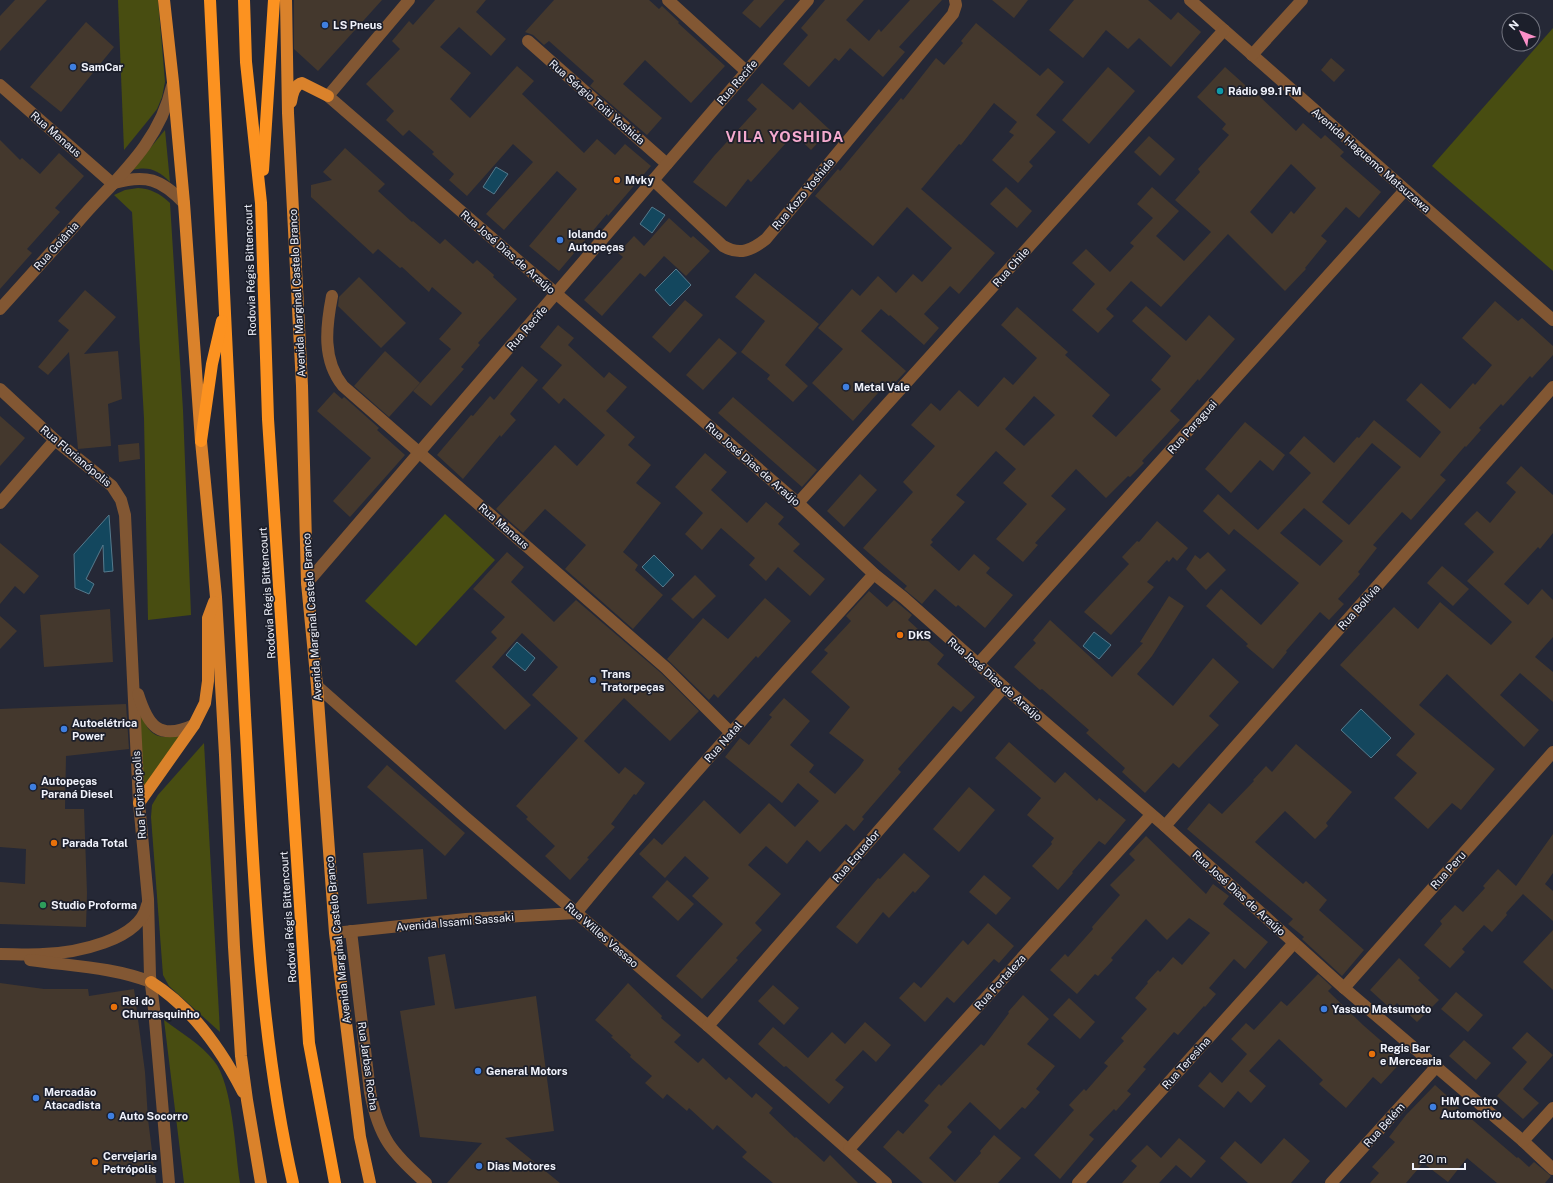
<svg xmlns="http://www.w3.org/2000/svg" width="1553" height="1183" font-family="'Public Sans',sans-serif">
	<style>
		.green { fill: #484d11 }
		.water { fill: #13475e; stroke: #557a8d }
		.building { fill: #44382d; fill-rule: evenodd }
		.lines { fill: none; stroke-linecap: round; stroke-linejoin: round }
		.street { stroke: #825733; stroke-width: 12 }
		.primary { stroke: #da822b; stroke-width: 12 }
		.highway { stroke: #fc9220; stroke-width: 12 }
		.shop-dot { fill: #3f7fe0; stroke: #1c1f2b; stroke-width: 1.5 }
		.culture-dot { fill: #0f9aa8; stroke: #1c1f2b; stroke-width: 1.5 }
		.food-dot { fill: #e8710a; stroke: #1c1f2b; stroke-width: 1.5 }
		.leisure-dot { fill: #2e9e5b; stroke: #1c1f2b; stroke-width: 1.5 }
		.labels { text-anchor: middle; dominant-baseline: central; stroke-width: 3.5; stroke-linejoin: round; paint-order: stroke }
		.poi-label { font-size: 11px; font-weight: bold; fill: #f0f2fb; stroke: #1c1f2b; text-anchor: start }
		.street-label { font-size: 11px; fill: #f0f2fb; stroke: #1c1f2b }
		.district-label { font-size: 15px; font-weight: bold; letter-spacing: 1px; fill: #f5aacf; stroke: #1c1f2b }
	</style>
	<rect width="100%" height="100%" fill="#252836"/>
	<g class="green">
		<path d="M118 0H158L165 82 162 97 157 109 150 118 124 150Z"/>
		<path d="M1553 28V271L1432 166Z"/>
		<path d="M165 130 170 182C158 170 149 166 132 170Z"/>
		<path d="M138 188C151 189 159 193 170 203L183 410 191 615 148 620 144 418 132 212 114 195 125 190Z"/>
		<path d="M445 514 495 560 416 646 365 601Z"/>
		<path d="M136 699C146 728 149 744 184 734L142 790Z"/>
		<path d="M204 743 220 1032 169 986 163 975 151 817 152 805 158 795Z"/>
		<path d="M164 1020C181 1033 201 1044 214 1061 233 1084 235 1152 240 1183H184Z"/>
	</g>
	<g class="water">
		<path d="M496 167 508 174 494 194 483 187Z"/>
		<path d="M652 207 665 215 652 233 640 224Z"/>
		<path d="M676 269 691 285 670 306 655 290Z"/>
		<path d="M109 515 113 571 104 572 103 545 86 579 94 584 89 594 75 588 74 554Z"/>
		<path d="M654 555 674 575 663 587 642 567Z"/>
		<path d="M1094 632 1111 645 1099 659 1083 646Z"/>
		<path d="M517 642 535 658 525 671 506 655Z"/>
		<path d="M1361 709 1391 738 1371 758 1341 730Z"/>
	</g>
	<g class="building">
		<path d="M15 0H47L0 51V16Z"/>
		<path d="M294 0H382L318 71 294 49Z"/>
		<path d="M435 0H486L476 12 506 39 491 56 459 27 440 47 471 73 450 99 470 118 517 66 534 81 522 94 584 153 597 139 615 155 625 144 651 166 608 216 607 214 559 271 529 246 577 189 557 171 504 230 486 214 533 162 513 144 467 196 449 180 454 174 432 154 434 152 409 130 403 136 386 120 394 111 366 84 400 49 392 41 409 21 413 25Z"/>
		<path d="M554 0H649L659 9 662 6 679 22 678 23 725 66 691 103 645 60 623 84 662 118 647 135 590 86 594 81 549 41 544 45 533 35 525 32Z"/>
		<path d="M754 0H785L760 28 742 13Z"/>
		<path d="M825 0H864L846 20 869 41 879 29 881 32 910 0H942L899 47 905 52 883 77 850 48 839 61 835 58 809 87 783 64 808 35 801 28Z"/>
		<path d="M992 0H1028L1014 18Z"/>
		<path d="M1074 0H1148L1171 20 1178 12 1201 32 1171 67 1139 38 1128 49 1106 30 1083 58 1049 30Z"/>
		<path d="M86 22 114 47 61 112 30 87Z"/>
		<path d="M976 23 1040 76 1048 68 1064 82 1036 115 1056 132 1029 162 1033 166 1018 183 992 160 1014 135 1009 132 1017 122 994 103 961 145 959 144 923 187 921 189 995 253 959 294 950 286 924 314 939 328 924 345 890 315 889 316 881 309 861 331 906 371 890 388 886 384 853 421 812 383 843 349 818 328 852 289 860 296 878 276 896 293 913 274 922 282 952 248 907 207 873 246 815 196 838 169 840 171 901 98 903 100 936 58 944 65 963 43 961 41Z"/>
		<path d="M1331 58 1345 70 1334 82 1321 70Z"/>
		<path d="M1108 67 1135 91 1089 144 1062 120Z"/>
		<path d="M1225 67 1254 93 1255 92 1296 131 1303 123 1321 139 1325 135 1344 152 1340 156 1381 192 1359 218 1346 207 1321 236 1327 241 1305 268 1306 269 1285 291 1228 234 1161 307 1131 281 1106 309 1114 316 1098 333 1072 310 1095 284 1072 263 1086 249 1110 272 1134 246 1130 243 1153 218 1137 204 1152 187 1179 211 1156 236 1184 261 1211 232 1175 200 1200 172 1198 169 1229 135 1222 129 1226 124 1197 97ZM1291 164 1316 188 1294 214 1291 211 1272 234 1250 212Z"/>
		<path d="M762 83 793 110 800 102 830 130 811 150 794 134 751 182 748 179 726 207 693 182 714 156 757 109 747 100Z"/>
		<path d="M1149 136 1175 159 1160 176 1134 152Z"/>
		<path d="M0 140 20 160 22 158 40 174 59 153 84 176 55 208 60 212 27 249 32 253 0 289Z"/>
		<path d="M345 148 385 184 378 191 412 222 413 221 440 244 445 239 473 264 477 260 494 275 493 277 517 299 478 343 480 345 461 367 464 369 431 406 413 391 451 349 439 339 462 313 432 287 429 292 402 267 400 268 378 249 373 254 311 197V185L332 180 323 172Z"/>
		<path d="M1006 187 1032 211 1017 228 990 204Z"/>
		<path d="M669 218 691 238 693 236 710 251 686 276 664 256 645 277 640 273 602 316 584 300 623 257 618 253 634 236 644 246Z"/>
		<path d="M755 273 819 324 785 365 808 386 793 402 767 379 770 375 741 352 765 321 735 297Z"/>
		<path d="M359 277 406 323 381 348 338 306 339 297Z"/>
		<path d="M85 290 116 317 84 354 118 351 122 399 108 404 111 446 78 449 69 352 48 375 38 367 69 330 58 321Z"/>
		<path d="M685 300 703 315 670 353 652 337Z"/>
		<path d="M1495 301 1518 321 1522 318 1553 346V355L1532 378 1530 376 1503 406 1501 404 1479 428 1481 430 1466 447 1465 446 1440 475 1446 480 1411 520 1402 512 1373 545 1377 548 1358 572 1360 574 1338 599 1344 604 1329 620 1320 612 1286 651 1287 652 1273 669 1246 646 1248 644 1206 606 1221 589 1261 625 1299 583 1234 529 1229 535 1203 511 1218 494 1258 530 1311 473 1289 453 1304 436 1334 463 1357 437 1359 438 1374 420 1420 458 1441 432 1406 400 1421 383 1450 409 1473 383 1475 385 1492 365 1462 338ZM1372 443 1401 467 1349 525 1322 502ZM1304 508 1343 541 1320 566 1280 533Z"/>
		<path d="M1146 306 1186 341 1209 315 1235 339 1199 381 1198 379 1170 411 1180 420 1142 461 1144 463 1130 477 1128 476 1106 498 1076 469 1051 496 1066 509 1035 543 1038 545 1023 562 996 539 1027 504 1003 483 1016 469 996 451 956 495 965 502 931 540 933 542 930 545 959 571 974 554 990 568 986 573 1013 595 985 628 958 605 956 607 935 589 922 604 904 589 907 586 863 548 913 492 903 482 935 446 911 425 931 403 940 411 959 390 978 407 1004 377 1013 385 1037 358 1001 325 1017 307 1068 352 1065 355 1110 395 1092 416 1116 437 1161 389 1151 380 1171 356 1132 321ZM1034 396 1055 415 1024 446 1005 429Z"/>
		<path d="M558 325 574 338 568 345 604 378 609 372 627 387 606 411 635 437 628 445 651 465 636 483 661 503 623 552 638 565 635 570 663 595 633 629 565 569 586 545 545 509 523 533 496 509 555 445 577 466 605 435 564 398 559 404 542 388 562 365 540 347Z"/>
		<path d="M719 338 737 353 703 390 686 375Z"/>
		<path d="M385 351 420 383 389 417 354 386Z"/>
		<path d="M522 366 538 380 510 414 516 420 501 437 500 435 463 479 437 455 471 415 473 416 490 396 494 400Z"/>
		<path d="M334 392 342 399 344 397 379 428 377 430 405 455 350 517 333 501 371 458 317 411Z"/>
		<path d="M733 397 817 470 802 487 718 413Z"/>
		<path d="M0 416 25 438 0 466Z"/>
		<path d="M1245 422 1285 455 1273 471 1260 460 1231 493 1205 469Z"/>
		<path d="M139 443 140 459 119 462 118 445Z"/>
		<path d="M705 453 727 472 711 490 747 523 766 502 784 517 778 524 800 544 793 551 825 579 810 596 778 567 766 581 749 565 755 558 721 528 702 550 685 534 703 513 675 487Z"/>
		<path d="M1521 466 1553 495V533L1540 549 1538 547 1504 584 1528 605 1542 589 1553 600V637L1535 657 1553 672V702L1520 673 1500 695 1539 730 1524 747 1447 674 1419 705 1495 769 1461 810 1452 803 1428 829 1394 798 1417 773 1396 755 1415 734 1340 665 1394 607 1418 629 1440 602 1491 645 1512 622 1467 581 1494 552 1464 524 1477 511 1490 523 1516 492 1506 483Z"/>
		<path d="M860 474 877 490 844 527 827 511Z"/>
		<path d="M1157 521 1188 548 1177 561 1173 557 1169 562 1167 560 1147 582 1154 587 1111 635 1084 612 1129 564 1122 557 1137 541 1139 542Z"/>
		<path d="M0 543 39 576 24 594 15 586 0 604Z"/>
		<path d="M507 552 524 567 511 582 554 622 576 600 661 673 699 711 670 741 624 698 584 741 619 774 625 767 645 783 636 795 634 794 611 824 615 827 587 858 589 859 570 880 545 856 555 846 526 819 528 817 516 806 578 738 532 695 558 667 522 633 492 667 531 705 505 730 455 681 497 638 491 632 505 617 473 589Z"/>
		<path d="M1208 552 1226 570 1206 590 1186 569 1195 555 1200 559Z"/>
		<path d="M1442 566 1469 589 1453 606 1427 583Z"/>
		<path d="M695 575 716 596 693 619 671 599Z"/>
		<path d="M869 591 887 607 894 600 912 615 908 620 920 631 919 633 944 655 937 664 975 697 961 712 953 706 898 769 901 772 862 817 864 819 854 831 846 824 820 852 807 840 787 864 766 846 748 865 781 894 755 923 762 930 736 958 738 960 702 999 676 976 723 924 692 896 709 878 685 856 665 878 639 854 654 838 662 845 704 800 740 834 769 803 795 827 819 801 798 783 782 803 725 757 740 738 749 745 772 717 769 715 784 698 810 721 790 745 814 765 809 772 835 794 860 766 864 760 829 733 850 707 811 672 828 653 824 650 851 621 846 616Z"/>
		<path d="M1169 596 1184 606 1152 656 1137 674 1173 706 1213 658 1239 682 1209 716 1219 725 1179 768 1173 763 1145 793 1122 772 1125 768 1086 733 1089 730 1042 689 1040 690 1014 667 1036 643 1033 640 1050 620 1112 677 1143 643 1140 642Z"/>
		<path d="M765 598 791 621 758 658 756 656 718 698 714 694 709 700 667 659 703 618 728 639Z"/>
		<path d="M110 609 113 662 44 667 40 615Z"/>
		<path d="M0 616 17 631 0 649Z"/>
		<path d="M126 704 129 749 66 756 65 809H84L87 893 86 927 0 924V882L25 884 26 849 0 847V709Z"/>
		<path d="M1009 742 1055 783 1065 772 1097 801 1099 798 1126 820 1105 845 1099 841 1072 872 1073 873 1058 890 1032 866 1052 844 1051 842 1054 838 1027 815 1041 798 995 758Z"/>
		<path d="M1296 744 1352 792 1326 823 1328 826 1315 839 1285 811 1255 842 1303 884 1306 881 1327 900 1319 910 1364 950 1342 976 1302 939 1304 937 1288 924 1293 919 1187 829 1209 803 1222 814 1254 781 1253 780 1266 766 1272 772Z"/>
		<path d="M387 765 465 833 445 856 367 787Z"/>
		<path d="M969 787 995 810 959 852 933 829Z"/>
		<path d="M1553 834V873L1545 884 1553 891V921L1523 894 1506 913 1507 915 1492 932 1484 925 1462 949 1465 952 1450 968 1424 945 1442 924 1440 921 1455 905 1463 912 1485 888 1483 886 1498 869 1516 886Z"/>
		<path d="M1146 836 1206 894 1213 884 1229 896 1223 904 1268 942 1245 969 1234 959 1209 988 1216 994 1205 1007 1204 1006 1178 1035 1174 1032 1143 1067 1146 1069 1127 1091 1131 1094 1116 1111 1114 1109 1089 1135 1094 1139 1060 1179 1034 1155 1074 1110 1069 1105 1084 1089 1086 1091 1108 1066 1104 1063 1124 1041 1121 1038 1147 1009 1135 998 1148 983 1147 982 1158 970 1160 972 1173 957 1182 965 1210 933 1189 918 1167 940 1146 919 1111 958 1113 960 1098 976 1095 974 1077 994 1050 970 1065 954 1068 957 1093 929 1092 927 1120 895 1110 885 1135 860 1129 854Z"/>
		<path d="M423 849 427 899 367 904 363 853Z"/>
		<path d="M904 853 930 876 915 893 913 891 889 918 883 912 857 944 836 927 878 878 880 879Z"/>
		<path d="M984 875 1011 898 996 915 969 892Z"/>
		<path d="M667 880 694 904 678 921 652 897Z"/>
		<path d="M988 923 1014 946 999 963 994 959 954 1003 947 997 925 1022 899 998 914 982 921 988 963 940 968 945Z"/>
		<path d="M1553 930V990L1523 962Z"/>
		<path d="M445 954 455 1009 536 996 554 1131 505 1138 560 1183H447L482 1143 420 1137 400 1011 435 1005 428 957Z"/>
		<path d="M1399 958 1420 978 1418 980 1439 1000 1417 1022 1397 1003 1391 1009 1370 990Z"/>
		<path d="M1318 974 1332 987 1328 991 1363 1025 1403 1060 1381 1084 1373 1077 1346 1108 1319 1084 1323 1080 1279 1039 1249 1071 1266 1086 1251 1103 1238 1091 1224 1108 1198 1086 1210 1072 1222 1083 1247 1054 1231 1039 1246 1023 1254 1030 1281 1001 1287 1006Z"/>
		<path d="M0 983 44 989H88L89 996 134 989 145 1072 148 1119 156 1183H0Z"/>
		<path d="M628 983 662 1016 661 1018 681 1035 674 1042 698 1063 703 1058 726 1080 729 1077 752 1098 756 1093 773 1108 769 1113 795 1138 796 1137 824 1162 830 1155 858 1183H773L742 1157 747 1152 717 1125 713 1130 689 1108 687 1111 667 1094 663 1099 645 1083 652 1076 630 1057 631 1055 611 1037 613 1036 595 1020Z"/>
		<path d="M773 985 799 1008 784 1025 758 1001Z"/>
		<path d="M1456 992 1483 1015 1468 1032 1441 1009Z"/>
		<path d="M1023 995 1049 1019 1027 1044 1055 1066 1036 1089 1040 1092 1025 1109 1022 1107 1000 1130 970 1102 947 1127 952 1132 929 1158 955 1182 981 1153 980 1151 994 1135 1021 1158 998 1183H923L883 1147 898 1130 903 1134 929 1105 924 1101 939 1084 941 1086 981 1044 984 1046 1009 1013 1008 1012Z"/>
		<path d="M1069 998 1095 1022 1080 1039 1053 1015Z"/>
		<path d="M865 1022 891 1045 876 1062 863 1050 835 1080 844 1087 829 1104 786 1066 784 1067 758 1044 773 1027 808 1058 832 1032 845 1044Z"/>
		<path d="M1527 1032 1553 1055 1523 1089 1539 1103 1523 1119 1497 1096 1527 1062 1512 1048Z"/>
		<path d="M1464 1040 1491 1063 1476 1080 1449 1056Z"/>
		<path d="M1435 1085 1455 1103 1454 1104 1517 1158 1518 1157 1529 1167 1534 1162 1551 1176 1545 1183H1497L1467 1158 1448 1182 1423 1163 1406 1183H1370L1379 1173 1372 1167 1395 1142 1389 1137 1406 1115Z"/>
		<path d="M1179 1138 1206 1161 1191 1178 1176 1165 1159 1183H1122L1137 1166 1131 1161 1147 1145 1161 1158Z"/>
		<path d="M1284 1138 1310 1161 1291 1183H1248L1220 1158 1235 1141 1261 1164Z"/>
	</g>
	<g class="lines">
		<g class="street">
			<path d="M409 0 328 96 798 503 874 574 904 598 1004 687 1165 826 1344 988 1523 1141 1553 1169"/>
			<path d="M668 0 746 71"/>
			<path d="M1190 0 1553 320"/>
			<path d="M528 41 667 164"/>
			<path d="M1252 55 1302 0"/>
			<path d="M0 85 113 184"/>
			<path d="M653 180 723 246C740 256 752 250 766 239L953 14 956 5 955 0"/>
			<path d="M114 183C146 174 161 179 184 203"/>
			<path d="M332 296C326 327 322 360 343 386L666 668 731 733"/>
			<path d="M0 309C28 278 56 247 84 215 120 175 160 141 172 86"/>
			<path d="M0 389 55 440 112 486 121 500 125 515 139 803 148 899 150 976 154 1009 169 1183"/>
			<path d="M0 503 55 440"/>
			<path d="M798 503 1224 30"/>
			<path d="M307 583 808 0"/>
			<path d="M978 664 1405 190"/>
			<path d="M317 686 465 817 708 1026 886 1183"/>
			<path d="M138 694C148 726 159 741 194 725"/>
			<path d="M1165 826 1553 387"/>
			<path d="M576 913C671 797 773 686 874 574"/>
			<path d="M351 931 370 1092C379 1138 392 1153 426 1183"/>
			<path d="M344 932 466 919 576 913"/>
			<path d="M0 954C14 954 29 955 43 954 74 953 140 941 147 905"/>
			<path d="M30 960C70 966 113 967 151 982"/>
			<path d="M1344 988 1553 752"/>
			<path d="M708 1026 1004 687"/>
			<path d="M1523 1141 1553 1108"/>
			<path d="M849 1149 1151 815"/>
			<path d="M1078 1183 1294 943"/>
			<path d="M1331 1183 1437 1066"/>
		</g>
		<g class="primary">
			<path d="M164 0 173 82 184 203 201 441 216 597 225 755 234 947 241 1056 247 1100 261 1183"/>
			<path d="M286 0 288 113 302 386 307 583 317 686 335 933 360 1137 370 1183"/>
			<path d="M291 102C292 95 294 85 302 83L328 96"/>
			<path d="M139 803 194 725 205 703 208 681V618L214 602"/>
			<path d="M151 982C191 1007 222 1051 243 1092"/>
		</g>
		<g class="highway">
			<path d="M210 0C222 238 232 477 245 715 254 871 258 1029 293 1183"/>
			<path d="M244 0 246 62 261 203 268 419 309 1043 335 1183"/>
			<path d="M263 170 274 0"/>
			<path d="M201 441 212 364 222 321"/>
		</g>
	</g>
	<g class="shop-dot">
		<circle cx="325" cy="25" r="4"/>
		<circle cx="73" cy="67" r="4"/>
		<circle cx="560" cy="240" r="4"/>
		<circle cx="846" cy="387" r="4"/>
		<circle cx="593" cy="680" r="4"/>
		<circle cx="64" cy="729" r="4"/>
		<circle cx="33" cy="787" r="4"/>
		<circle cx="1324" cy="1009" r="4"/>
		<circle cx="478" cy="1071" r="4"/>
		<circle cx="36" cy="1098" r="4"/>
		<circle cx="1433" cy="1107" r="4"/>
		<circle cx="111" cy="1116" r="4"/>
		<circle cx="479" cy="1166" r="4"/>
	</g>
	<circle class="culture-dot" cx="1220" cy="91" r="4"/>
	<g class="food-dot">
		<circle cx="617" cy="180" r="4"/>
		<circle cx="900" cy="635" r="4"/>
		<circle cx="54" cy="843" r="4"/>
		<circle cx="114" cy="1007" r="4"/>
		<circle cx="1372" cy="1054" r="4"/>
		<circle cx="95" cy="1162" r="4"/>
	</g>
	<circle class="leisure-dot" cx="43" cy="905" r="4"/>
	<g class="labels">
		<g class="poi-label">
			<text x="333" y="25">LS Pneus</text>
			<text x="81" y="67">SamCar</text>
			<text x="1228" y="91">Rádio 99.1 FM</text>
			<text x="625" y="180">Mvky</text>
			<text x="568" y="234">Iolando<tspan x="568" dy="13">Autopeças</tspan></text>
			<text x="854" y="387">Metal Vale</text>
			<text x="908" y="635">DKS</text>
			<text x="601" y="674">Trans<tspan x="601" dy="13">Tratorpeças</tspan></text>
			<text x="72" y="723">Autoelétrica<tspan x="72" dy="13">Power</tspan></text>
			<text x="41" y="781">Autopeças<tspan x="41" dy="13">Paraná Diesel</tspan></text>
			<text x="62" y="843">Parada Total</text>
			<text x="51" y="905">Studio Proforma</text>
			<text x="122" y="1001">Rei do<tspan x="122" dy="13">Churrasquinho</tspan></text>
			<text x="1332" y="1009">Yassuo Matsumoto</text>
			<text x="1380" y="1048">Regis Bar<tspan x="1380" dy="13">e Mercearia</tspan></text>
			<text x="486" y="1071">General Motors</text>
			<text x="44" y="1092">Mercadão<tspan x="44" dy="13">Atacadista</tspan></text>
			<text x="1441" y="1101">HM Centro<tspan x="1441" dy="13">Automotivo</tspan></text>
			<text x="119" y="1116">Auto Socorro</text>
			<text x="103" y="1156">Cervejaria<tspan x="103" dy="13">Petrópolis</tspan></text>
			<text x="487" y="1166">Dias Motores</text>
		</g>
		<g class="street-label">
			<text transform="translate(737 82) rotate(-49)">Rua Recife</text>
			<text transform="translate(597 102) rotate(41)">Rua Sérgio Toiti Yoshida</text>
			<text transform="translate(56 134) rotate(41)">Rua Manaus</text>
			<text transform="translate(1371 160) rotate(41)">Avenida Haguemo Matsuzawa</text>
			<text transform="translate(803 194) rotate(-50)">Rua Kozo Yoshida</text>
			<text transform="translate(56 246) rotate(-48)">Rua Goiânia</text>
			<text transform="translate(508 252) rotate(41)">Rua José Dias de Araújo</text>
			<text transform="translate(1011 267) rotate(-48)">Rua Chile</text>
			<text transform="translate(250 270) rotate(-92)">Rodovia Régis Bittencourt</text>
			<text transform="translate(297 293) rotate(-93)">Avenida Marginal Castelo Branco</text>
			<text transform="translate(527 328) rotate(-49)">Rua Recife</text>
			<text transform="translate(1192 427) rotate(-48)">Rua Paraguai</text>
			<text transform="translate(76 456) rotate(40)">Rua Florianópolis</text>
			<text transform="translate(753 464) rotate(41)">Rua José Dias de Araújo</text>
			<text transform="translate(504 526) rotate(41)">Rua Manaus</text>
			<text transform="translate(267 593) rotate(-94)">Rodovia Régis Bittencourt</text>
			<text transform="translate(1359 607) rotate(-48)">Rua Bolívia</text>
			<text transform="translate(312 617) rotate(-94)">Avenida Marginal Castelo Branco</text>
			<text transform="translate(995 679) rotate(41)">Rua José Dias de Araújo</text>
			<text transform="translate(723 742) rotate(-48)">Rua Natal</text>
			<text transform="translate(139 795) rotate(-94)">Rua Florianópolis</text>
			<text transform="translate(856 856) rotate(-49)">Rua Equador</text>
			<text transform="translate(1448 870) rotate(-48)">Rua Peru</text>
			<text transform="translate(1239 893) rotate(42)">Rua José Dias de Araújo</text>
			<text transform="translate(288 917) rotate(-94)">Rodovia Régis Bittencourt</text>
			<text transform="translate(455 922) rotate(-5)">Avenida Issami Sassaki</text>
			<text transform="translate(602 935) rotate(41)">Rua Willes Vassao</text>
			<text transform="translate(338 940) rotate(-96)">Avenida Marginal Castelo Branco</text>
			<text transform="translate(1000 982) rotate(-48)">Rua Fortaleza</text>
			<text transform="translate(1186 1063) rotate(-48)">Rua Teresina</text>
			<text transform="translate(368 1066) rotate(82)">Rua Jarbas Rocha</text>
			<text transform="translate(1384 1125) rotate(-48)">Rua Belém</text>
		</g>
		<g class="district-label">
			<text x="785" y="136">VILA YOSHIDA</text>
		</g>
	</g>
	<g transform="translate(1521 32) rotate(313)"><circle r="19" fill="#1c1f2b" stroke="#71737e"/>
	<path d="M0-3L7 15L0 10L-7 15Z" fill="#fa8fc7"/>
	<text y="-6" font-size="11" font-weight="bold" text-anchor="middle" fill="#f0f2fb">N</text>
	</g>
	<path d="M1413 1163v6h52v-6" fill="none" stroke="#f0f2fb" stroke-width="2"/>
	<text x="1419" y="1163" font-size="12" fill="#f0f2fb" stroke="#1c1f2b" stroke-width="3" paint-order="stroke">20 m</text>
</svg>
